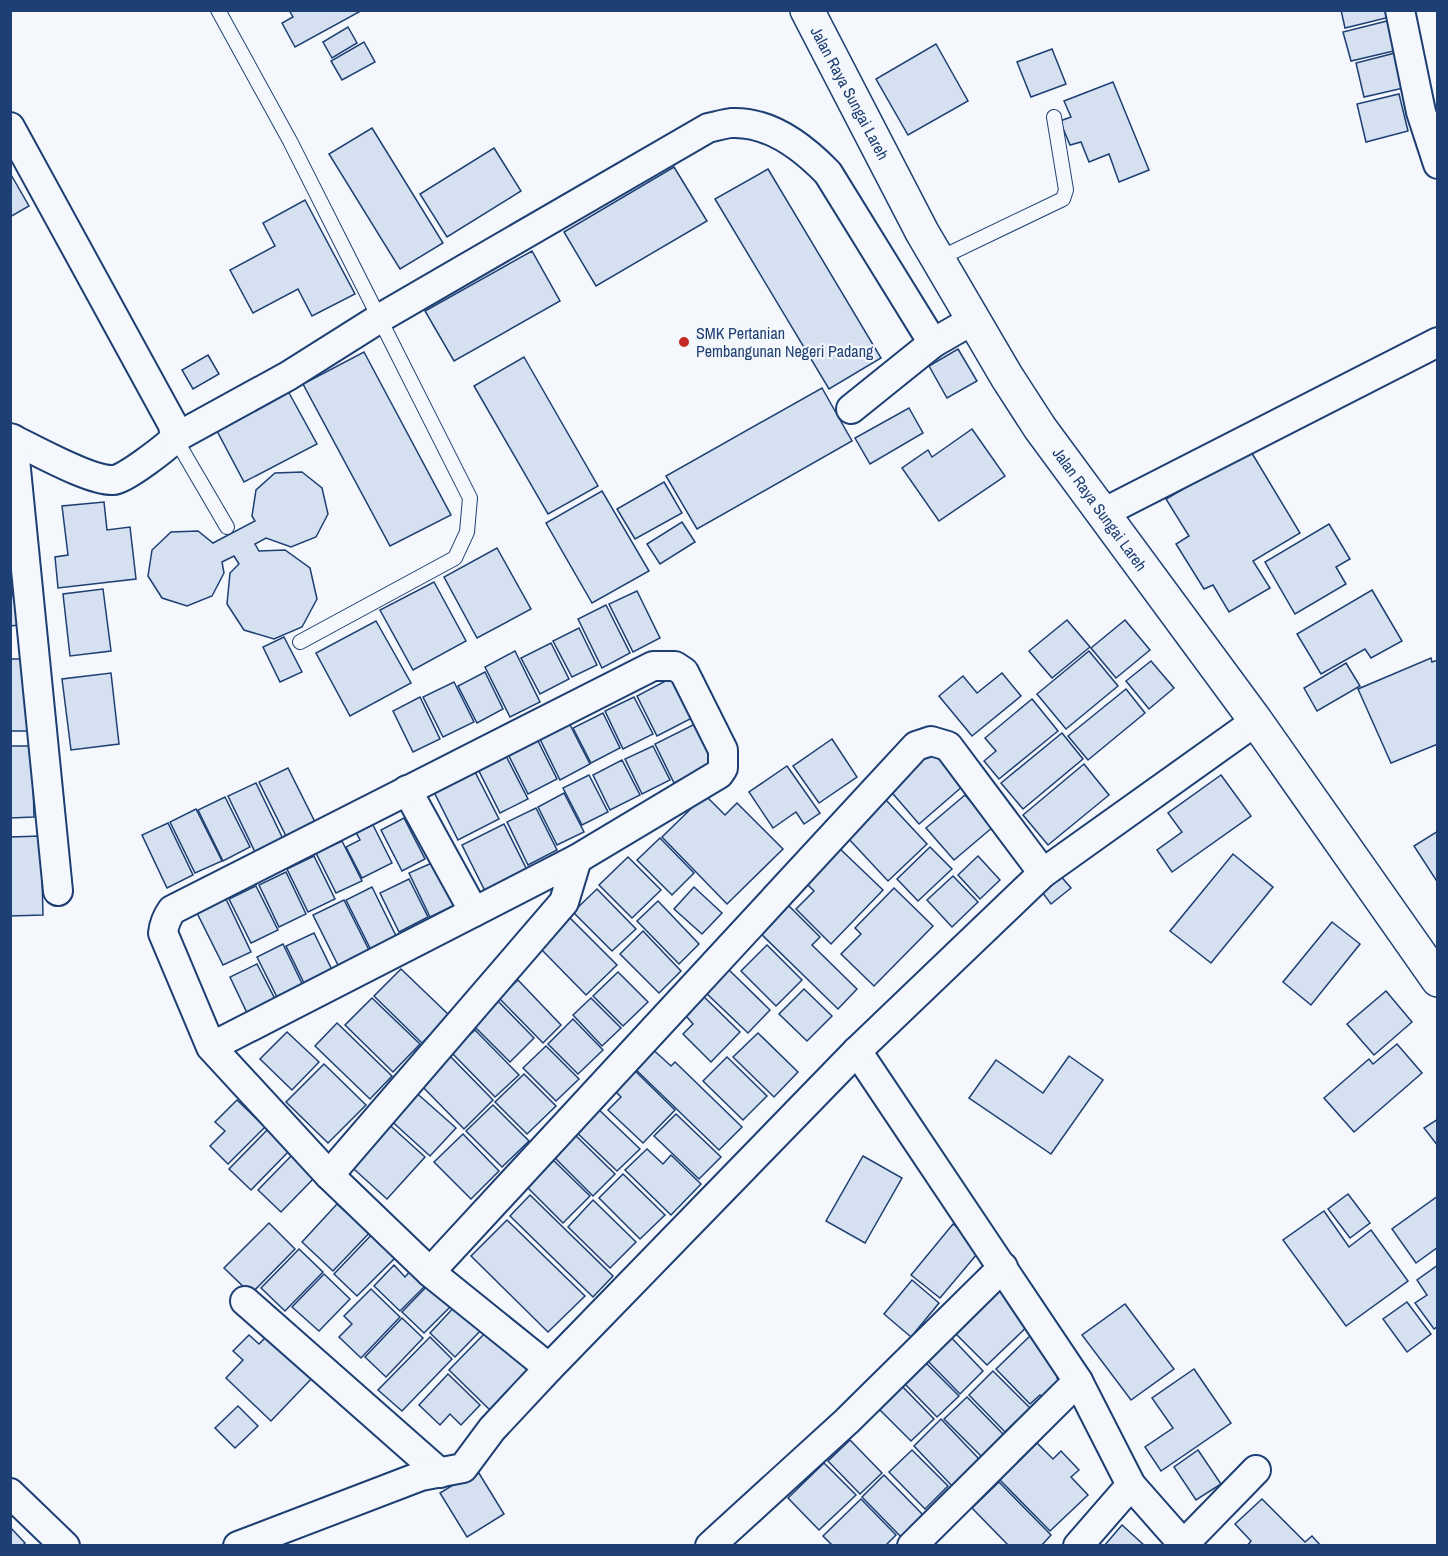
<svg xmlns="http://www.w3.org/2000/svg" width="1448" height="1556" font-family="'Archivo Narrow',sans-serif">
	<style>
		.building { fill: #d5e0f0; stroke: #1d3f73; stroke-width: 1.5 }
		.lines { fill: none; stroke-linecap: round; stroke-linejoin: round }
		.service-casing { stroke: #1d3f73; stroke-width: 16 }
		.minor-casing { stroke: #1d3f73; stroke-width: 32 }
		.tertiary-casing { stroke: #1d3f73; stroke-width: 36 }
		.service { stroke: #f4f7fb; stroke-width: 14 }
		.minor { stroke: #f4f7fb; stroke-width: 28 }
		.tertiary { stroke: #f4f7fb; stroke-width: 33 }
		.poi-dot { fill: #c62828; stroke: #f4f7fb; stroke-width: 2 }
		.labels { text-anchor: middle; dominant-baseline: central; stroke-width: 4.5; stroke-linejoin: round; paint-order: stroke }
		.street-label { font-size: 16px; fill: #1d3f73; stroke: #f4f7fb }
		.poi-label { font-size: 16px; fill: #1d3f73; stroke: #f4f7fb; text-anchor: start }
	</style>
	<rect width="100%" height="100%" fill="#f4f7fb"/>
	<g class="building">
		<path d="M289 10H358L359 12 295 47 282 23 293 17Z"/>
		<path d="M1341 10H1388L1390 17 1345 28Z"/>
		<path d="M1391 20 1398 50 1351 61 1343 32Z"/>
		<path d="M348 27 357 43 332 58 323 42Z"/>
		<path d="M364 42 375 62 342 80 331 61Z"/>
		<path d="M936 44 968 101 908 135 876 79Z"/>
		<path d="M1052 49 1066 84 1031 97 1017 62Z"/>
		<path d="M1399 52 1408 87 1364 97 1356 63Z"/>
		<path d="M1113 82 1149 170 1119 182 1109 154 1089 162 1081 142 1070 145 1060 121 1071 117 1064 101Z"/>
		<path d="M1399 94 1408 131 1366 142 1357 104Z"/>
		<path d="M372 128 443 243 400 269 329 154Z"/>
		<path d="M494 148 521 191 447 237 420 194Z"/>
		<path d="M674 167 707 221 596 286 564 232Z"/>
		<path d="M768 169 881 358 829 389 715 199Z"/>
		<path d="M10 173 29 206 10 217Z"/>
		<path d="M305 200 355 294 312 316 298 289 253 313 230 270 275 246 263 223Z"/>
		<path d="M532 251 560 301 454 361 425 311Z"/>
		<path d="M958 349 977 381 947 398 929 366Z"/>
		<path d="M364 352 451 515 390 546 303 384Z"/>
		<path d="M208 355 219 374 193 389 182 370Z"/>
		<path d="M524 357 598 486 548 514 474 386Z"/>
		<path d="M822 388 852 441 697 529 666 476Z"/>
		<path d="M288 391 317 444 244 482 216 429Z"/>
		<path d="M909 408 923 433 870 464 855 438Z"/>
		<path d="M972 429 1005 476 939 521 902 468 928 450 932 457Z"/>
		<path d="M1250 450 1300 533 1253 561 1270 588 1229 612 1213 585 1204 589 1176 544 1189 536 1166 499Z"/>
		<path d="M302 472 322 488 328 514 316 537 291 547 266 538 255 544 259 551 285 550 310 568 317 599 302 627 274 639 244 630 227 604 230 573 239 564 234 556 222 562 224 573 212 596 187 606 162 598 148 576 152 550 171 532 198 531 213 543 255 521 252 516 256 490 275 473Z"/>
		<path d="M664 482 682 513 635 539 617 509Z"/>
		<path d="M602 491 649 571 592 603 546 523Z"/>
		<path d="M104 502 107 530 130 527 136 579 58 588 55 557 68 555 62 506Z"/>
		<path d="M682 522 695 542 660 564 647 544Z"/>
		<path d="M1329 524 1350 559 1336 567 1346 584 1295 614 1265 562Z"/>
		<path d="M497 548 531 609 477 638 444 577Z"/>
		<path d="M10 581 19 625 10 626Z"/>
		<path d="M434 582 466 641 413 670 380 610Z"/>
		<path d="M103 589 111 651 70 656 63 594Z"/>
		<path d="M1372 590 1402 641 1371 658 1365 649 1321 674 1297 634Z"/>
		<path d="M637 591 660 638 633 652 609 604Z"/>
		<path d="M606 605 630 653 602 668 578 619Z"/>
		<path d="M1067 620 1090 647 1052 678 1029 651Z"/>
		<path d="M1125 620 1150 650 1116 678 1091 648Z"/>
		<path d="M376 621 411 683 350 716 316 653Z"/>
		<path d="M579 628 597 665 572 677 553 641Z"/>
		<path d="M284 637 302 672 280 682 263 647Z"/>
		<path d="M551 643 569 679 540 694 521 658Z"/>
		<path d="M515 651 540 702 510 717 485 667Z"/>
		<path d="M1089 651 1118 686 1066 729 1037 694Z"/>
		<path d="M1431 658 1432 662 1438 660V744L1391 763 1358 689Z"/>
		<path d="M10 659H27L29 731H10Z"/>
		<path d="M1151 661 1174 688 1149 709 1126 681Z"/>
		<path d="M1346 663 1360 686 1317 711 1304 688Z"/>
		<path d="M485 672 503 709 477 723 458 686Z"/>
		<path d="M111 673 119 744 71 750 62 679Z"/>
		<path d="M1002 673 1021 696 972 736 939 696 963 676 977 693Z"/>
		<path d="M673 677 694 717 657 736 637 696Z"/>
		<path d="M454 682 474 722 443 737 423 697Z"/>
		<path d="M1126 689 1145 713 1088 760 1068 736Z"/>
		<path d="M420 697 440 739 413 752 393 711Z"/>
		<path d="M634 697 653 734 623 749 605 711Z"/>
		<path d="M1032 699 1058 731 999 779 984 761 996 751 985 738Z"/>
		<path d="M603 713 620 748 591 763 573 728Z"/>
		<path d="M566 717 590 764 560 780 536 731Z"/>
		<path d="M695 724 715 763 674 783 655 744Z"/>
		<path d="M1062 733 1083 759 1023 809 1001 783Z"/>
		<path d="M537 739 557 779 528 794 508 754Z"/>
		<path d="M832 739 857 777 819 803 793 766Z"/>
		<path d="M10 746H32L34 817 10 818Z"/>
		<path d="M653 746 670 780 642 794 625 759Z"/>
		<path d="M932 750 963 786 919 824 888 788Z"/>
		<path d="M506 756 528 799 500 813 478 769Z"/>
		<path d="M622 760 640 795 610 810 593 775Z"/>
		<path d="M1084 764 1109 795 1048 845 1023 815Z"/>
		<path d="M787 766 820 813 804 824 796 812 773 828 749 792Z"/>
		<path d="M288 768 316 824 287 838 259 782Z"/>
		<path d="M474 770 499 819 458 840 433 790Z"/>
		<path d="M589 775 608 812 582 825 563 788Z"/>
		<path d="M1221 775 1251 816 1172 872 1157 850 1182 832 1168 813Z"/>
		<path d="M256 783 284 841 256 854 228 796Z"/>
		<path d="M564 793 584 832 557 845 538 807Z"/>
		<path d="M705 795 725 815 737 803 783 849 727 904 662 837Z"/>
		<path d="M965 795 993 827 954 860 926 828Z"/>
		<path d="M225 797 250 847 223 861 198 810Z"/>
		<path d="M886 800 927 844 888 881 847 837Z"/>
		<path d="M536 808 557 850 528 865 507 822Z"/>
		<path d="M196 809 222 861 195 873 170 822Z"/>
		<path d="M368 815 392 863 362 878 346 847 360 840 351 823Z"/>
		<path d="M404 818 425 859 402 871 381 830Z"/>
		<path d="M168 823 193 875 167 888 142 835Z"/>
		<path d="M504 824 528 872 486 893 462 845Z"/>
		<path d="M1438 831V883L1414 846Z"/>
		<path d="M41 836 43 915 10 916V837Z"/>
		<path d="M660 838 694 873 672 895 637 860Z"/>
		<path d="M342 841 362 881 336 893 316 853Z"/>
		<path d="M837 846 883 890 831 944 796 909 814 891 803 880Z"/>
		<path d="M930 847 952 869 918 901 897 879Z"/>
		<path d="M1233 854 1273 887 1211 963 1170 931Z"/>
		<path d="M314 856 335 899 308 912 287 869Z"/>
		<path d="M978 856 1000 880 980 899 958 875Z"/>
		<path d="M628 857 661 890 632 918 599 885Z"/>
		<path d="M434 862 455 905 430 917 409 873Z"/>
		<path d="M286 872 306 914 279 927 259 885Z"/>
		<path d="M1058 873 1071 888 1051 904 1039 888Z"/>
		<path d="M953 876 978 902 952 927 927 900Z"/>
		<path d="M409 879 428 917 399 932 380 893Z"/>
		<path d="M256 886 278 930 251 943 229 899Z"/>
		<path d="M372 887 400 944 374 956 346 900Z"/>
		<path d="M694 887 722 913 702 934 674 909Z"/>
		<path d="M894 888 933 926 874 986 841 954 861 934 855 928Z"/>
		<path d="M597 889 636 929 612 951 573 912Z"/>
		<path d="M226 899 251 952 223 965 197 913Z"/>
		<path d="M344 900 370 952 339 967 313 915Z"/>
		<path d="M783 900 820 937 812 945 857 989 838 1009 755 928Z"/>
		<path d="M658 901 699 944 679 964 637 921Z"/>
		<path d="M570 918 617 965 586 995 540 948Z"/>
		<path d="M1332 922 1360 944 1311 1005 1283 982Z"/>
		<path d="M643 931 681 971 659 993 620 954Z"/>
		<path d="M314 933 333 972 305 985 286 946Z"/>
		<path d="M283 944 307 994 282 1007 257 957Z"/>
		<path d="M767 945 802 980 776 1006 741 971Z"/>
		<path d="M257 964 277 1003 249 1017 230 977Z"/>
		<path d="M401 969 449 1015 422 1043 374 996Z"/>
		<path d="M728 969 770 1010 748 1033 705 992Z"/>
		<path d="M618 972 648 1002 623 1026 593 996Z"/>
		<path d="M518 980 561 1025 543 1043 499 998Z"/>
		<path d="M804 989 832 1016 807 1041 779 1014Z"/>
		<path d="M1386 991 1412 1022 1374 1055 1347 1024Z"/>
		<path d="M699 992 740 1032 711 1062 683 1034 693 1024 681 1010Z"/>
		<path d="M372 998 420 1044 393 1072 345 1025Z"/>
		<path d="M591 998 621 1028 602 1046 573 1015Z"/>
		<path d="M496 999 534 1038 510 1062 471 1023Z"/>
		<path d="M573 1019 603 1050 578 1074 548 1044Z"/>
		<path d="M337 1023 392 1076 370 1099 315 1046Z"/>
		<path d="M475 1030 519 1075 495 1097 451 1052Z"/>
		<path d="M287 1032 319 1062 292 1090 260 1059Z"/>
		<path d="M758 1033 798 1072 774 1097 733 1057Z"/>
		<path d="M1397 1044 1422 1073 1354 1132 1324 1098 1369 1059 1373 1064Z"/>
		<path d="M648 1045 671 1066 675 1062 742 1127 719 1150 630 1064Z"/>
		<path d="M546 1046 579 1079 556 1101 523 1068Z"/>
		<path d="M448 1054 493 1100 464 1129 419 1083Z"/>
		<path d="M1069 1056 1103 1080 1051 1154 969 1098 996 1060 1043 1093Z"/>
		<path d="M727 1057 767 1096 743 1120 703 1081Z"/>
		<path d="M324 1064 366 1105 328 1143 286 1102Z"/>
		<path d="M629 1065 675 1110 643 1143 608 1110 621 1097 609 1085Z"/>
		<path d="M524 1074 556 1106 527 1134 495 1102Z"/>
		<path d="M412 1089 456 1128 430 1156 387 1117Z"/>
		<path d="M237 1100 265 1127 228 1164 210 1146 225 1131 215 1122Z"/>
		<path d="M493 1105 529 1141 502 1167 466 1131Z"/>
		<path d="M594 1105 640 1149 617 1171 572 1128Z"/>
		<path d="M676 1114 721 1157 699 1179 654 1136Z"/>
		<path d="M383 1119 425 1157 387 1199 345 1161Z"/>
		<path d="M1438 1119V1146L1424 1128Z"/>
		<path d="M270 1127 292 1148 251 1190 229 1169Z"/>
		<path d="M570 1130 615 1174 593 1196 549 1152Z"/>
		<path d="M463 1134 499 1171 471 1199 434 1162Z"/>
		<path d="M647 1149 663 1164 671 1155 701 1184 671 1215 625 1170Z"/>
		<path d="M293 1154 316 1176 281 1212 258 1190Z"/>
		<path d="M547 1154 590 1196 563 1223 521 1181Z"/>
		<path d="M863 1156 902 1178 865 1243 826 1221Z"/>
		<path d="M623 1174 665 1215 640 1239 599 1198Z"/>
		<path d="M1348 1194 1370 1223 1350 1238 1328 1209Z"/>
		<path d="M530 1195 613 1276 593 1297 510 1216Z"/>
		<path d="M1438 1196V1247L1416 1263 1392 1229Z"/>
		<path d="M593 1200 636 1242 610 1268 568 1227Z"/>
		<path d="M337 1204 348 1214 354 1208 374 1228 333 1271 302 1242Z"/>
		<path d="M1324 1211 1349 1247 1371 1230 1408 1281 1346 1326 1283 1240Z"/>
		<path d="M507 1220 585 1296 548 1332 471 1256Z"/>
		<path d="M269 1223 295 1249 251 1294 224 1268Z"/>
		<path d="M953 1224 982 1248 940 1298 911 1275Z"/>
		<path d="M377 1229 401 1252 357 1296 334 1274Z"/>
		<path d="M299 1249 323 1272 285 1311 261 1288Z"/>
		<path d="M394 1265 405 1277 414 1267 429 1282 400 1311 374 1286Z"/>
		<path d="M1438 1265V1326L1434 1329 1415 1303 1427 1295 1417 1280Z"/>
		<path d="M324 1274 350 1299 319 1331 292 1307Z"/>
		<path d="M912 1280 939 1303 911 1337 884 1314Z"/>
		<path d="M432 1281 454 1303 424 1333 402 1312Z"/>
		<path d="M371 1289 400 1317 361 1358 339 1337 352 1324 344 1316Z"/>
		<path d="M998 1289 1031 1323 987 1365 954 1332Z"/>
		<path d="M1407 1302 1431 1334 1407 1352 1383 1319Z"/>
		<path d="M457 1304 483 1328 455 1357 430 1333Z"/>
		<path d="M1125 1304 1174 1369 1131 1400 1082 1335Z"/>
		<path d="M402 1318 423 1338 386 1377 365 1357Z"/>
		<path d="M488 1330 530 1371 491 1411 449 1370Z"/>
		<path d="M947 1333 983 1371 960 1394 923 1356Z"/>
		<path d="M269 1334 314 1376 271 1421 226 1378 243 1360 233 1351 249 1335 259 1344Z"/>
		<path d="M1031 1335 1066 1370 1057 1378 1064 1385 1047 1402 1040 1395 1030 1404 996 1369Z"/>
		<path d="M430 1337 452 1359 402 1411 378 1390Z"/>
		<path d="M925 1362 959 1396 937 1417 904 1383Z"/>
		<path d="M1194 1369 1231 1423 1161 1471 1145 1447 1173 1428 1152 1398Z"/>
		<path d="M993 1371 1030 1408 1005 1432 969 1395Z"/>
		<path d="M448 1374 480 1405 461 1425 450 1414 440 1425 419 1405Z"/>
		<path d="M896 1380 934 1419 911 1441 872 1402Z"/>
		<path d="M967 1397 1004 1435 982 1457 944 1419Z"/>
		<path d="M238 1406 258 1426 235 1448 215 1428Z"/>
		<path d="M941 1419 979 1459 952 1486 914 1446Z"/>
		<path d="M850 1440 882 1473 860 1494 828 1461Z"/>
		<path d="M1037 1443 1053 1459 1061 1451 1079 1470 1071 1477 1088 1495 1050 1531 1000 1480Z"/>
		<path d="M912 1450 948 1486 925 1509 889 1472Z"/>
		<path d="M1198 1450 1221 1484 1196 1500 1174 1467Z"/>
		<path d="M824 1463 856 1495 819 1530 788 1498Z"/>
		<path d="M477 1470 504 1514 467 1537 440 1493Z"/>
		<path d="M884 1475 926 1518 903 1539 862 1497Z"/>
		<path d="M999 1482 1051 1535 1041 1546H1009L972 1508Z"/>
		<path d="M861 1499 896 1535 885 1546H833L823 1536Z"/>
		<path d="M1262 1499 1305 1542 1312 1536 1321 1546H1247L1251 1541 1235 1524Z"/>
		<path d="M1122 1525 1145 1546H1104Z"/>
		<path d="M10 1527 25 1543 22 1546H10Z"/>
	</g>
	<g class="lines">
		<defs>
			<g id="service">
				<path d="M218 10 290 141 470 498 467 532 455 558 300 642"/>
				<path d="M938 259 1063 199 1066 190 1054 117"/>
				<path d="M175 438 227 527"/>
			</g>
			<g id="minor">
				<path d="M1400 10 1421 112 1438 164"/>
				<path d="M10 127 173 425 175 438C168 446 124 480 114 480 91 482 34 449 10 438"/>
				<path d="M851 409 933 343 973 320"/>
				<path d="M175 438 288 376 380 318 708 128C716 126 724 124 731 123 770 121 803 147 828 173L933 343"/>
				<path d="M13 439 58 891"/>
				<path d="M1103 513 1438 342"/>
				<path d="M407 790 474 912"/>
				<path d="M211 1047 577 859 719 774 723 768V750L684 672 675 666H653L172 910C167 917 164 924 163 933L211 1047 329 1175 430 1272 549 1368"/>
				<path d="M857 1051 1078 1381 1131 1485 1183 1544"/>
				<path d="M329 1175 564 902 577 859"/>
				<path d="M430 1272 916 746 931 741 948 746 1043 873"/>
				<path d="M245 1301 440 1473"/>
				<path d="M10 1493 65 1546"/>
				<path d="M238 1546 421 1476 463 1468 492 1429 549 1368 857 1051 1043 873 1256 721"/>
				<path d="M710 1546 847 1421 1003 1267"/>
				<path d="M912 1546 1078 1381"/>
				<path d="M1078 1546 1131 1485"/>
				<path d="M1182 1546 1256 1470"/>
			</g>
			<path id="tertiary" d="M807 10 922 232 1007 377 1040 428 1256 721 1438 980"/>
		</defs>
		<use href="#service" class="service-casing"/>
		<use href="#minor" class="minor-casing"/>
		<use href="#tertiary" class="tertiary-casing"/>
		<use href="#service" class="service"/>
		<use href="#minor" class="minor"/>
		<use href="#tertiary" class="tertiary"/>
	</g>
	<circle class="poi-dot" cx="684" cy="342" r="6"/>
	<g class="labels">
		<g class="street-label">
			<text transform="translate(850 93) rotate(62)">Jalan Raya Sungai Lareh</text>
			<text transform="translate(1100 509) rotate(54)">Jalan Raya Sungai Lareh</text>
		</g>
		<g class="poi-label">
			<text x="696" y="333">SMK Pertanian<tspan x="696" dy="18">Pembangunan Negeri Padang</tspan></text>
		</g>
	</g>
	<rect width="1448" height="1556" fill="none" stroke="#1d3f73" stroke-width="24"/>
</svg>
